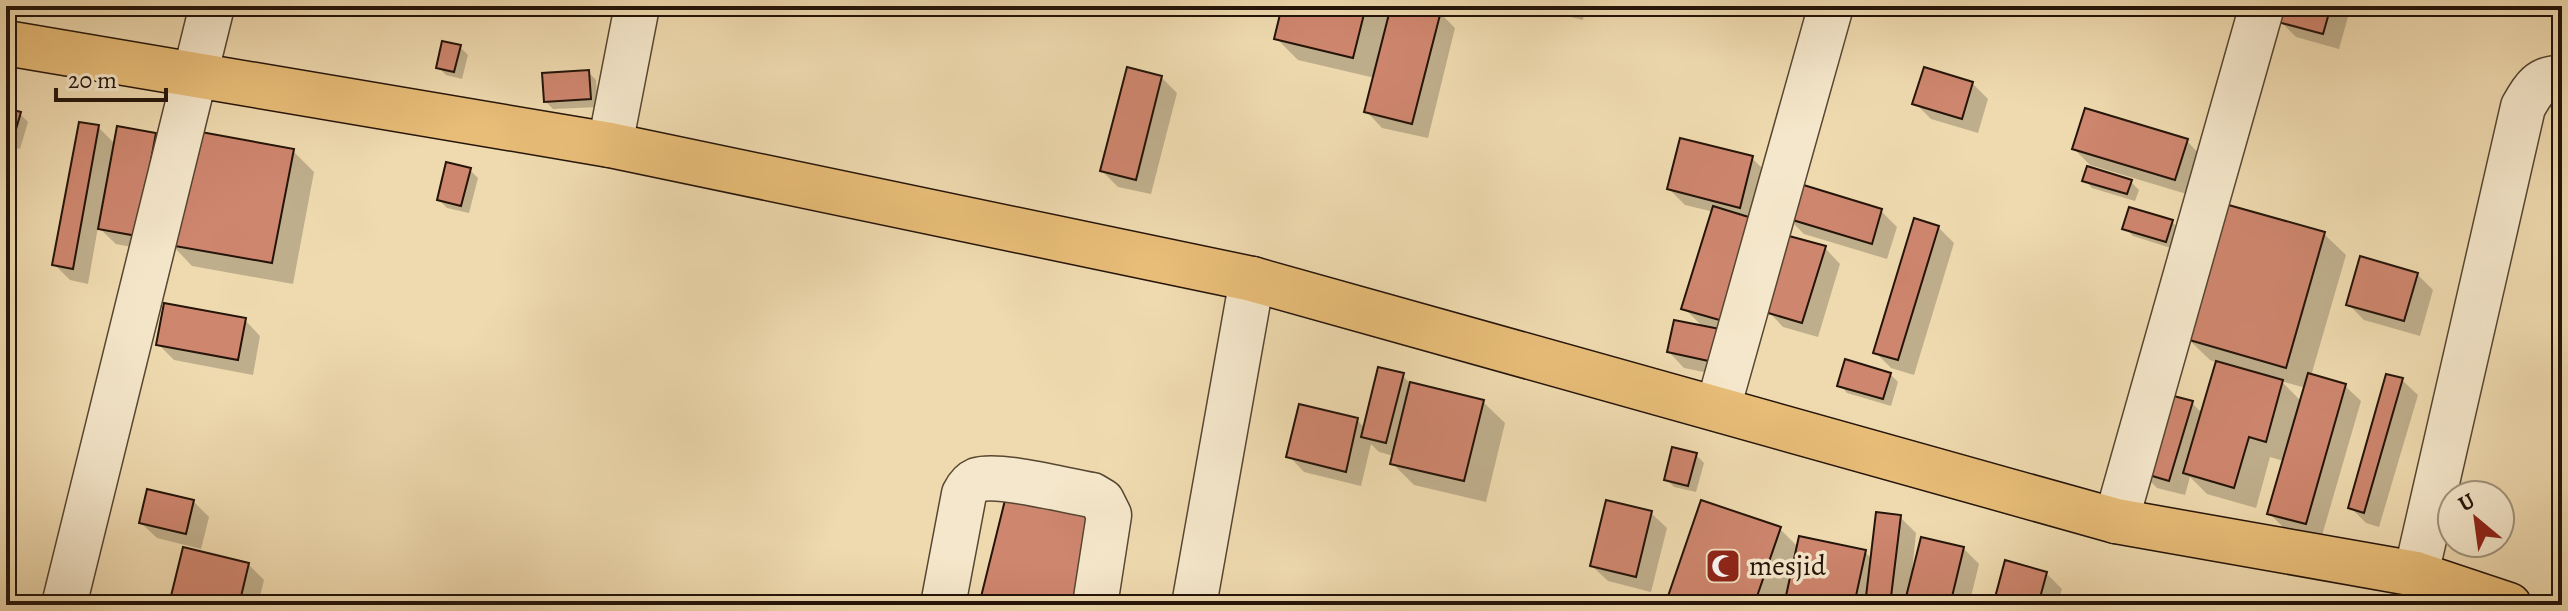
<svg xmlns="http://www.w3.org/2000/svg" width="2568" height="611" font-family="Alegreya,serif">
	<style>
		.shadow { fill: #0003; fill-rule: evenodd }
		.building { fill: #ce866e; stroke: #241409; stroke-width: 2 }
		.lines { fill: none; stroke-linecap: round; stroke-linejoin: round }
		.minor-casing { stroke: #574632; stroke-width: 47 }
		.highway-casing { stroke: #241409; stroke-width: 47 }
		.minor { stroke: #f5e7cb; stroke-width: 44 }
		.highway { stroke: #e8bd78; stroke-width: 44 }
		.labels { text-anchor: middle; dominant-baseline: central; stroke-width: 7; stroke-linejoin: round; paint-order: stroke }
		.poi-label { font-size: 28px; fill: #241409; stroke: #f5e7cb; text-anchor: start }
	</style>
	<rect width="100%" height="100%" fill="#efdaaf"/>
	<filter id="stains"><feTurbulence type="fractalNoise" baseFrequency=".0025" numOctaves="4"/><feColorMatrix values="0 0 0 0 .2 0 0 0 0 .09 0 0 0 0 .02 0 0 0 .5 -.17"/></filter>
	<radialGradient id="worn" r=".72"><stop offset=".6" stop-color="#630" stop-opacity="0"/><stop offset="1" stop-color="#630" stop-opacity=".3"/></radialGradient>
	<g class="shadow">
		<path d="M6 6H12L8 21 6 20Z"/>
		<path d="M1284 6H1412L1440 13 1455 28 1428 138 1382 128 1367 112 1375 78 1298 60 1276 38Z"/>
		<path d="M1526 6H1586L1583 20Z"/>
		<path d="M2284 6H2351L2339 49 2296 37 2280 21Z"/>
		<path d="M2479 6H2504L2502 13Z"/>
		<path d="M460 47 468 55 462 79 446 75 438 67Z"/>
		<path d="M588 72 596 80 598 107 553 109 545 101Z"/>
		<path d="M1161 77 1177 93 1151 194 1118 187 1102 171Z"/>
		<path d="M1972 83 1988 99 1978 133 1931 119 1915 103Z"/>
		<path d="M6 112 9 115 20 114 28 122 20 149 10 146 6 163Z"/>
		<path d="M98 127 116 145 155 134 171 150 153 251 116 244 98 227 88 284 70 280 54 264Z"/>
		<path d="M2187 141 2202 157 2190 195 2090 165 2074 149Z"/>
		<path d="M293 151 314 172 293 284 192 266 171 244Z"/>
		<path d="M1752 158 1767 173 1733 378 1684 368 1669 352 1704 328 1684 308 1714 212 1685 205 1669 189Z"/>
		<path d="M470 170 478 178 469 213 447 208 439 200Z"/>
		<path d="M2085 180 2131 182 2139 190 2135 201 2092 188Z"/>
		<path d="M1881 211 1897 227 1887 259 1804 234 1788 218Z"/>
		<path d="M2172 222 2180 230 2174 249 2133 236 2125 228Z"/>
		<path d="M1938 227 1954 243 1914 375 1891 368 1875 352Z"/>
		<path d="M2324 234 2346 255 2311 376 2345 386 2361 401 2321 539 2285 529 2269 513 2284 461 2270 457 2256 508 2207 494 2190 477 2185 495 2157 488 2141 472 2192 403 2203 414 2218 363 2210 360 2188 339ZM2281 381 2306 388 2302 402Z"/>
		<path d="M1825 248 1840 264 1818 337 1783 327 1768 311Z"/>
		<path d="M2417 274 2433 290 2420 336 2364 320 2348 304Z"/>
		<path d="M245 320 260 336 253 375 174 360 158 344Z"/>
		<path d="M1890 374 1898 382 1891 406 1847 393 1840 385Z"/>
		<path d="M1402 375 1412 385 1483 402 1505 423 1486 502 1414 485 1392 463 1394 456 1379 452 1371 444 1361 486 1304 472 1289 456 1357 420 1365 428Z"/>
		<path d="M2402 380 2418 395 2379 527 2366 523 2350 507Z"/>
		<path d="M1696 455 1704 463 1696 492 1674 487 1666 479Z"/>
		<path d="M193 501 209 517 201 549 157 538 141 523Z"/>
		<path d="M1651 513 1667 528 1651 592 1608 581 1592 566Z"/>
		<path d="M1900 517 1916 533 1912 571 1963 548 1979 564 1969 605H1786L1788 598H1785L1782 605H1667L1780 529 1798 547 1865 552 1872 559Z"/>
		<path d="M248 564 264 580 258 605H183L173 595Z"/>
		<path d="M2046 573 2062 589 2057 605H1995Z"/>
	</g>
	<g class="building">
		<path d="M1282 6H1366L1353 58 1274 39Z"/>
		<path d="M1391 6H1421L1441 11 1412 124 1364 112Z"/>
		<path d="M2282 6H2331L2323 34 2278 22Z"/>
		<path d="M442 41 461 45 454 72 436 68Z"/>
		<path d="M1127 67 1162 76 1136 180 1100 171Z"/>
		<path d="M1924 67 1973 82 1962 119 1912 104Z"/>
		<path d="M589 70 591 99 544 102 542 73Z"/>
		<path d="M2085 108 2188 139 2175 180 2072 149Z"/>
		<path d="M9 109 21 112 12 143 6 141V118Z"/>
		<path d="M79 122 99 125 73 269 52 265Z"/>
		<path d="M117 126 156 133 137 236 98 229Z"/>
		<path d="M190 130 294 149 272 263 169 245Z"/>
		<path d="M1680 138 1753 156 1740 208 1667 189Z"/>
		<path d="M446 162 471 168 461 206 437 200Z"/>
		<path d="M2087 166 2132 180 2127 194 2082 181Z"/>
		<path d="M1797 183 1882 209 1872 244 1786 218Z"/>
		<path d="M2225 204 2325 232 2286 368 2186 339Z"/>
		<path d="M1713 206 1755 219 1723 321 1681 309Z"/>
		<path d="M2129 207 2173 220 2166 242 2122 229Z"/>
		<path d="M1914 218 1939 226 1898 360 1873 353Z"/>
		<path d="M1789 236 1826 246 1802 323 1765 312Z"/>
		<path d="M2360 256 2418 273 2404 321 2346 305Z"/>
		<path d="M164 303 246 318 238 360 156 345Z"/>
		<path d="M1674 320 1725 330 1718 363 1667 352Z"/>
		<path d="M1845 359 1891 373 1883 399 1837 386Z"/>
		<path d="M2216 361 2283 380 2266 442 2249 437 2234 488 2183 473Z"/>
		<path d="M1378 367 1404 373 1386 443 1361 437Z"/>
		<path d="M2308 373 2346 384 2306 524 2267 514Z"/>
		<path d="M2386 374 2403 378 2364 513 2348 508Z"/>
		<path d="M1410 382 1484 400 1464 481 1390 464Z"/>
		<path d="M2162 393 2193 401 2169 481 2139 472Z"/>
		<path d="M1299 404 1358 418 1346 472 1286 457Z"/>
		<path d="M1672 447 1697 453 1688 486 1664 480Z"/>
		<path d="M147 489 194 500 186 534 139 523Z"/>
		<path d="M1006 496 1097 517 1075 605H979Z"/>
		<path d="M1606 500 1652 511 1636 577 1590 566Z"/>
		<path d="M1701 500 1781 527 1754 605H1665Z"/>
		<path d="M1876 512 1901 515 1890 605H1865Z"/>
		<path d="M1799 536 1866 550 1854 605H1784Z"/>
		<path d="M1921 537 1964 547 1950 605H1904Z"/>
		<path d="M183 547 249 563 239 605H210L171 596Z"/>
		<path d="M2005 560 2047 572 2038 605H1993Z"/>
	</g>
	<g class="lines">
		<defs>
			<g id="minor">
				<path d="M610 145 637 6"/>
				<path d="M1718 408 1831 6"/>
				<path d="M2116 521 2262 6"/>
				<path d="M2416 574 2523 107C2533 89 2540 77 2562 78"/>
				<path d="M64 605 212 6"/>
				<path d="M943 605 964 494C967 488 970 483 977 480 1000 473 1066 491 1092 495L1102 501 1109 515 1095 605"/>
				<path d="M1194 605 1252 279"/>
			</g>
			<path id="highway" d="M6 43 610 145 1252 279 2116 521 2416 574 2509 605"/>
		</defs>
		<use href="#minor" class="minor-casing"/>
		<use href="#highway" class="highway-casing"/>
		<use href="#minor" class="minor"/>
		<use href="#highway" class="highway"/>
	</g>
	<defs>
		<symbol id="mosque-square" viewBox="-11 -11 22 22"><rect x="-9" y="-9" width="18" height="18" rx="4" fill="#8f2418" stroke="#f5e7cb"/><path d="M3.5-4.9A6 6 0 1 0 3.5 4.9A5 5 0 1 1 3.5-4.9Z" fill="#fff"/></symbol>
	</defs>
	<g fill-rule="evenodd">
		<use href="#mosque-square" x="1703" y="546" width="40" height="40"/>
	</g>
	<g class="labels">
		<g class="poi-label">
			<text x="1749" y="566">mesjid</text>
		</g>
	</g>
	<rect width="2568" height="611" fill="none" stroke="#efdaaf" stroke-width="32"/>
	<rect x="8" y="8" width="2552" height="595" fill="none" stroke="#241409" stroke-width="4"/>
	<rect x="16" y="16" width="2536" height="579" fill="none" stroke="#241409" stroke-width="2"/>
	<g transform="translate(2476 519) rotate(331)"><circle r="38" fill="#f5e7cb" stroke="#a1937d" stroke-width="2"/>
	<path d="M0-6L14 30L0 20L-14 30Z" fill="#8f2418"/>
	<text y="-12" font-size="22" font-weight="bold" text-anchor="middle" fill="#241409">U</text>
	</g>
	<path d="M56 88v12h110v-12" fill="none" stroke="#241409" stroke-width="4"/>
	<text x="68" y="88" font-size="24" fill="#241409" stroke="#f5e7cb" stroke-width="6" paint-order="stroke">20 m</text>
	<rect width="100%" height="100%" filter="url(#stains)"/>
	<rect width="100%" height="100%" fill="url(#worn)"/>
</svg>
